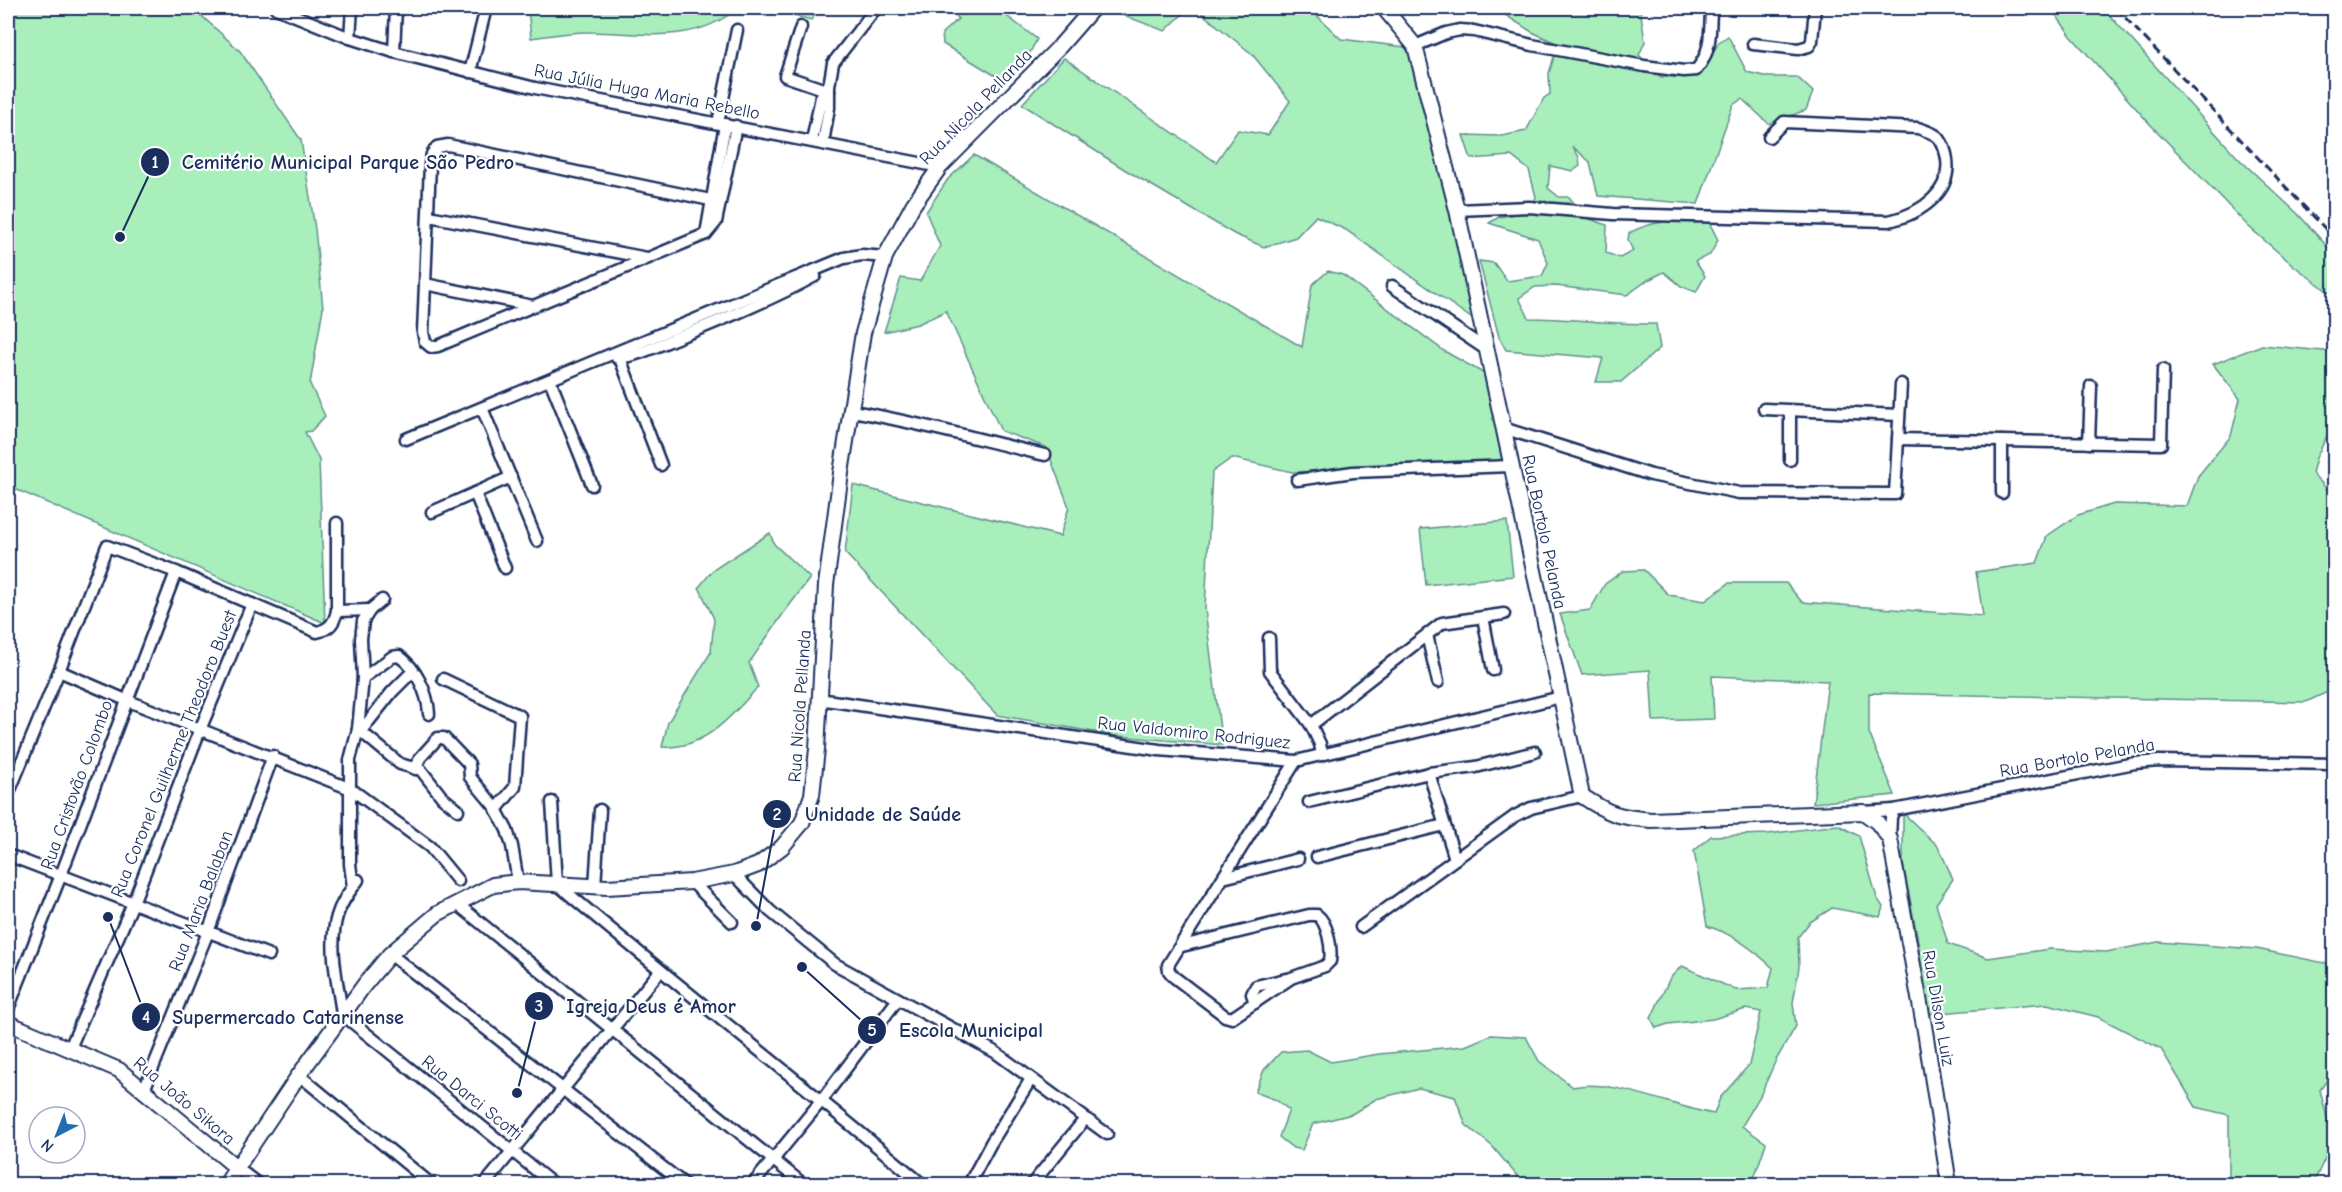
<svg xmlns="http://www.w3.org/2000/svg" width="2342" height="1192" font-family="'Comic Neue',sans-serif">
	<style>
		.green { fill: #a8efbc; stroke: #628f8d; stroke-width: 1.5 }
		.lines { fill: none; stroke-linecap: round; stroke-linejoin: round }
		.street-casing { stroke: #1b2f5e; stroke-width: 15 }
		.secondary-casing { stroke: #1b2f5e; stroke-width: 18 }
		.street { stroke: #fff; stroke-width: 10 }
		.secondary { stroke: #fff; stroke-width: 14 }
		.rail { stroke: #1b2f5e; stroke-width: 3; stroke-dasharray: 9 4.5; stroke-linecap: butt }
		.labels { text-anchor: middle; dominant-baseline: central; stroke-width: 4.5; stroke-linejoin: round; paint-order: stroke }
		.street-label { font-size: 18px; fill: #1b2f5e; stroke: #fff }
		.leader { fill: none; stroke: #1b2f5e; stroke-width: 2 }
		.callout-dot { fill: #1b2f5e; stroke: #fff; stroke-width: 2 }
		.mark-label { font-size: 18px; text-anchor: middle; font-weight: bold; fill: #fff }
		.callout-label { font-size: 20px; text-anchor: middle; font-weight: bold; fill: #1b2f5e; stroke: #fff; stroke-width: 4.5; stroke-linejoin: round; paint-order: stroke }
	</style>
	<rect width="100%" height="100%" fill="#fff"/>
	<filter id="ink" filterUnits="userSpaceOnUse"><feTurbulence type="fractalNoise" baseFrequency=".0167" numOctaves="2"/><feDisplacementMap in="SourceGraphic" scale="12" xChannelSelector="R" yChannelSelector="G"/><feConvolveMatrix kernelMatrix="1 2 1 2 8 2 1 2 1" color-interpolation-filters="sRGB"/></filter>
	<g filter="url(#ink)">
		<g class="green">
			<path d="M8 8H193L240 51 301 140 315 229 323 308 310 384 325 416 311 431 305 432 319 460 325 623 8 486V417L12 405 8 402Z"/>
			<path d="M528 8H738C693 45 645 33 591 32 571 31 550 36 531 38Z"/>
			<path d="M763 8H821L811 20Z"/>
			<path d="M953 8H996L1037 39 1025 62 1001 79 943 44 942 33 958 19Z"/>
			<path d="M1107 8H1189L1165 31 1106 9Z"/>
			<path d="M1195 8H1309L1341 39 1405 47 1421 72 1474 320 1346 230 1316 216 1296 237 1264 247 1234 234 1124 169 1022 104 1064 58 1216 162 1238 130 1268 135 1290 101 1252 54Z"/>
			<path d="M1500 8H1640L1645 42 1639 55 1661 77H1698L1719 42 1728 36 1747 72 1768 77H1797L1813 92 1806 110 1769 124 1742 99 1733 105 1698 204 1598 196 1590 162 1572 146 1579 157 1580 166 1573 171 1550 166 1548 188 1559 197H1569L1587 218 1607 225 1606 253 1620 258 1633 251 1628 240 1629 233C1657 218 1678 221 1709 222L1718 240 1710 255 1695 261 1705 276 1696 292 1681 286 1664 272 1648 280 1627 295 1556 286 1535 287 1519 298 1529 318C1572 318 1613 325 1656 324L1660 348 1621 382H1596L1603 358 1506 350 1499 337 1479 261 1494 263 1507 281 1542 276 1548 263 1538 239 1489 223 1499 217 1530 211 1536 197 1529 170 1511 156 1471 159 1463 135 1502 136 1526 131 1544 98 1550 94 1549 73 1558 44 1532 32 1499 11Z"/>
			<path d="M2051 8H2103L2238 158 2298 214 2334 254V296L2293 265 2249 227 2150 124 2071 36Z"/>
			<path d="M974 155 1302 347 1312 285 1328 271 1343 275 1444 351 1485 374 1508 463 1292 472 1232 458 1212 472 1205 609 1222 745 1117 736 997 715 845 553 853 485 1060 536 1069 507 1046 447 1001 431 946 311 918 324 884 332 901 278 920 281 940 246 926 212 948 179Z"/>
			<path d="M2262 345 2334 352V422L2316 458 2312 473 2327 489 2334 488V689L2306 702 1869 693V733L1895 795 1813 803 1828 681 1712 676 1714 719 1653 721 1650 670 1582 675 1560 614 1590 610 1605 584 1623 571 1644 570 1669 595 1705 601 1729 583H1786L1802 602 1983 616 1976 572 2037 563 2047 536 2078 515 2114 504 2187 506 2198 476 2231 436 2240 399 2213 364Z"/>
			<path d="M1507 521 1513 576 1426 585 1420 529Z"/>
			<path d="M770 533 774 544 810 578 783 614 749 663 758 687C732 716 704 750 662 747L668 722 711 652 714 619 699 587 713 570Z"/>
			<path d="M1903 813 1938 846 1953 879 1936 904 1948 944 1988 958 2050 949 2106 952 2158 942 2257 949 2334 965V1071L2320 1090 2333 1141 2313 1184H2229V1115L2196 1107 2161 1049 2098 1017 2047 1004 1928 1014 1917 935 1903 864Z"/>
			<path d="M1838 825 1859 836 1877 898 1883 907 1880 917 1832 908 1810 922 1798 937 1799 967 1793 1003 1796 1026 1776 1060 1760 1096 1742 1126 1766 1143 1752 1184H1524L1492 1146 1466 1125 1455 1097 1419 1088 1376 1099 1352 1114 1313 1124 1302 1150 1293 1148 1279 1137 1289 1110 1276 1100 1255 1092 1264 1070 1281 1052 1307 1050 1331 1062 1379 1054 1465 1046 1491 1035 1526 1037 1539 1061 1573 1087C1612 1078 1673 1107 1714 1114L1720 1098 1749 1065 1761 1012 1746 1009 1713 1019 1668 1024 1656 1028 1651 1018 1670 978 1682 966 1736 990 1768 988 1773 968C1753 949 1733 934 1707 926L1694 851 1711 836 1768 834Z"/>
		</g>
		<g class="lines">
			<defs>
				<g id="street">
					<path d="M276 8 350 38 394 52 535 88 940 167"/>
					<path d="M801 27 785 76 829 91"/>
					<path d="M350 38 352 8"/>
					<path d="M1753 44 1798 49 1809 46 1812 41 1815 8"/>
					<path d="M1415 46 1446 33 1460 30 1474 31 1532 45 1644 66 1684 71 1696 70C1712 52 1710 31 1711 8"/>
					<path d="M394 52 396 8"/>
					<path d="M470 72 486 8"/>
					<path d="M718 123 737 30"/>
					<path d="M812 141 821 97 828 86"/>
					<path d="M823 143 829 108V86L833 63 876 8"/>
					<path d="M720 202 448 145 437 147 432 154 430 164 423 332 425 342 431 347 438 346 706 234 716 222 736 126"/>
					<path d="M1457 210 1529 207 1613 214 1889 221C1920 214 1955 192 1946 154 1941 135 1936 134 1918 128L1784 122 1769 137"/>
					<path d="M429 216 647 258"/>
					<path d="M706 234 725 124"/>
					<path d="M425 284 533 306"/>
					<path d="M1392 286 1487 350"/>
					<path d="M618 353 661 465"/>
					<path d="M617 358C638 356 659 345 679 337 725 319 771 300 815 276"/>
					<path d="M550 380 592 485"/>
					<path d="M482 408 537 541"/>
					<path d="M1764 409 1899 415"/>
					<path d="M852 411C917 422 981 440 1045 455"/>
					<path d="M1790 411V460"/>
					<path d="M1503 428 1651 475 1739 493 1895 494 1901 384"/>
					<path d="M406 439 844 258 862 255 885 257"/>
					<path d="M1898 439 2161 444 2163 370"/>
					<path d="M2089 443 2091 386"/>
					<path d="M1297 480 1353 472 1511 466"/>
					<path d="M475 493 505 568"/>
					<path d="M2002 493V441"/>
					<path d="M432 512 511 477"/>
					<path d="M337 611V523"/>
					<path d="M1483 617 1493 670"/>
					<path d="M1427 635 1438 682"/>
					<path d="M1269 638 1270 671 1311 725"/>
					<path d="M59 671 126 700 351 789 430 847 458 881"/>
					<path d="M363 678 392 657 399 656C416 668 428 693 429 714"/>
					<path d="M443 679 520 716 515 787 496 810"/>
					<path d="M819 699 1159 750 1296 761 1561 697"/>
					<path d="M358 729 400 764 421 770 442 797 458 810"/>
					<path d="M361 731 392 692 413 671"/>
					<path d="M1322 755 1320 744 1311 725 1442 623 1504 614"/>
					<path d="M415 769 420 758 438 738H444L469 764 470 777 495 807 507 830 512 846 518 882"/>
					<path d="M1429 773 1455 859"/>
					<path d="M8 795 59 671 107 546 176 572 317 632C330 629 334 623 337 611L370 610"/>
					<path d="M552 802 557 884C677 986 802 1083 922 1184"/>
					<path d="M1309 802 1429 773 1476 767 1535 752"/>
					<path d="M1863 812 1894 810 2135 763 2159 761 2334 764"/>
					<path d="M1890 839 1891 817 1894 810"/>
					<path d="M8 855 269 955"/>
					<path d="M1317 857 1444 825"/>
					<path d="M734 874 770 911 835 964 995 1052 1107 1134"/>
					<path d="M1223 878 1298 859"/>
					<path d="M358 880C350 891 341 902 337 916 328 947 338 983 342 1014L553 1184"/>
					<path d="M692 882 732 922"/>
					<path d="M595 886 600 810"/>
					<path d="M353 887 350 864V760L358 729 363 678 361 639 363 621 370 610 382 600"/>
					<path d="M456 903 803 1184"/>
					<path d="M1361 927 1515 816 1531 808 1582 796"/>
					<path d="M1182 946 1309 915H1317C1328 923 1332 948 1330 961L1325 966 1291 978 1232 1018 1225 1016 1174 977 1169 971 1168 965 1296 761"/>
					<path d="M390 954 684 1184"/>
					<path d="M1255 1003 1252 994 1256 986 1286 979"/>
					<path d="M8 1009 61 875 176 572"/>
					<path d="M70 1048 133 903 200 730 252 604"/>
					<path d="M299 1075 431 1184"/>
					<path d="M144 1090 208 932 273 756"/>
					<path d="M237 1168 258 1184"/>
					<path d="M485 1184 660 971"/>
					<path d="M753 1184 822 1100 898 999"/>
					<path d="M969 1184 991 1143 1031 1079"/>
					<path d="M1032 1184 1085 1119"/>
				</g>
				<g id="secondary">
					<path d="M1384 8 1415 46 1457 210 1582 796C1609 814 1618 817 1651 820L1863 812 1877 822 1890 839 1925 1031 1949 1184"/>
					<path d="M8 1023 119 1070 237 1168"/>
					<path d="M226 1184 299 1075 365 984 390 954 437 914 493 885 518 882 607 887 692 882 734 874 758 865 782 847 802 823 812 795 817 749 826 585 841 473 863 333 885 257 913 205 940 167 1060 46 1093 8"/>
				</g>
			</defs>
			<use href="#street" class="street-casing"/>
			<use href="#secondary" class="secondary-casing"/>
			<use href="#street" class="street"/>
			<use href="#secondary" class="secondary"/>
			<path class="rail" d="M2116 8 2334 238"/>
		</g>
	</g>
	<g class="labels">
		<g class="street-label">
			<text transform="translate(647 92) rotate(11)">Rua Júlia Huga Maria Rebello</text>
			<text transform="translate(976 107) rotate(-46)">Rua Nicola Pellanda</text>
			<text transform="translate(1544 532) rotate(78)">Rua Bortolo Pelanda</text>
			<text transform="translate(800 706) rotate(-86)">Rua Nicola Pellanda</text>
			<text transform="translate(1194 733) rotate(6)">Rua Valdomiro Rodriguez</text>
			<text transform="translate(174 754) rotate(-68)">Rua Coronel Guilherme Theodoro Buest</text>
			<text transform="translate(2077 758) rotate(-10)">Rua Bortolo Pelanda</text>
			<text transform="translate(77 785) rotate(-70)">Rua Cristovão Colombo</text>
			<text transform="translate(201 901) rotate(-69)">Rua Maria Balaban</text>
			<text transform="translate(1938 1008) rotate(80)">Rua Dilson Luiz</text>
			<text transform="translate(472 1098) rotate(39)">Rua Darci Scotti</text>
			<text transform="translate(184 1101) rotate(40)">Rua João Sikora</text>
		</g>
	</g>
	<path class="leader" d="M120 237L155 162M756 926L777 814M517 1093L539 1006M108 917L146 1017M802 967L872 1030"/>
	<g class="callout-dot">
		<circle cx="120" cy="237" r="6"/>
		<circle cx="756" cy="926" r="6"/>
		<circle cx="517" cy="1093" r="6"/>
		<circle cx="108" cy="917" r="6"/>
		<circle cx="802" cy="967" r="6"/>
		<circle cx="155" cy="162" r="15"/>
		<circle cx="777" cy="814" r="15"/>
		<circle cx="539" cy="1006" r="15"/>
		<circle cx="146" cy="1017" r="15"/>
		<circle cx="872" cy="1030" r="15"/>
	</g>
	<g class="mark-label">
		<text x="155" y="168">1</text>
		<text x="777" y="820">2</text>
		<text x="539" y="1012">3</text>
		<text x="146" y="1023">4</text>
		<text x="872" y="1036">5</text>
	</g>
	<g class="callout-label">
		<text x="348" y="169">Cemitério Municipal Parque São Pedro</text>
		<text x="883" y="821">Unidade de Saúde</text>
		<text x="651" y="1013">Igreja Deus é Amor</text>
		<text x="288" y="1024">Supermercado Catarinense</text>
		<text x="971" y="1037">Escola Municipal</text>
	</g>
	<rect width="2342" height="1192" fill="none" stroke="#fff" stroke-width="30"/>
	<rect x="15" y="15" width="2312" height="1162" fill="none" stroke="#1b2f5e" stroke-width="2" filter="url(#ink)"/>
	<g transform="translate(57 1135) rotate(222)"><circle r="28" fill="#ffffff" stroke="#a4acbf" stroke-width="1.5"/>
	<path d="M0-4.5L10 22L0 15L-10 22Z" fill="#1f6fb2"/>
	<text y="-9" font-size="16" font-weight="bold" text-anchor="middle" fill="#1b2f5e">N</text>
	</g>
</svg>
